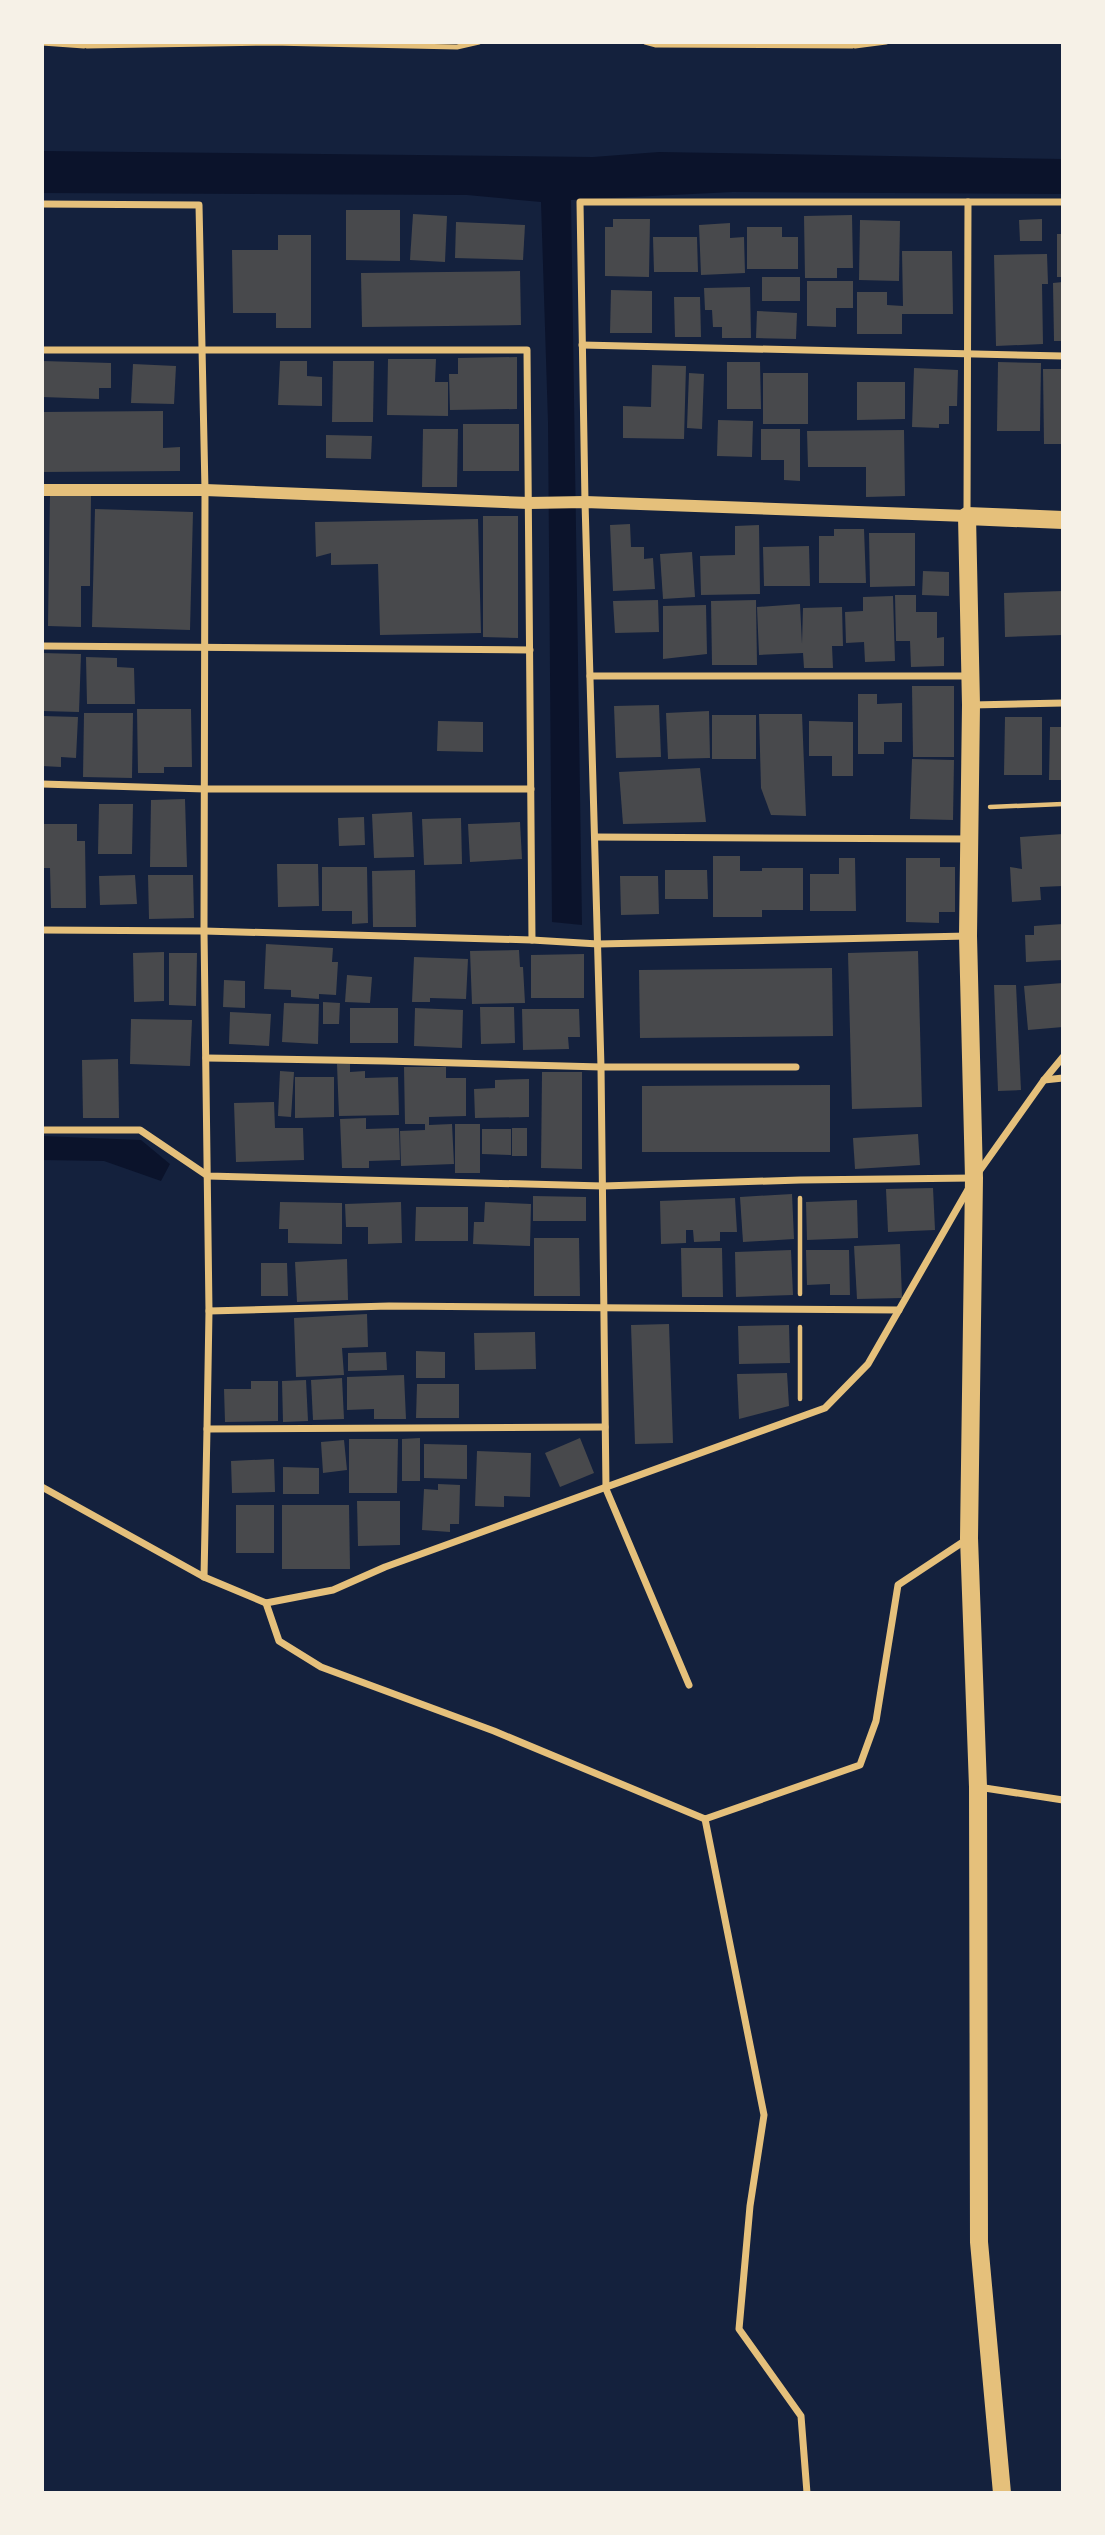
<svg xmlns="http://www.w3.org/2000/svg" width="1105" height="2535" font-family="Lato,sans-serif">
	<style>
		.water { fill: #0b132b }
		.building { fill: #48494c }
		.lines { fill: none; stroke-linecap: round; stroke-linejoin: round }
		.path { stroke: #e5c07b; stroke-width: 4.5 }
		.service { stroke: #e5c07b; stroke-width: 5 }
		.minor { stroke: #e5c07b; stroke-width: 7 }
		.tertiary { stroke: #e5c07b; stroke-width: 12 }
		.primary { stroke: #e5c07b; stroke-width: 18 }
	</style>
	<rect width="100%" height="100%" fill="#14213d"/>
	<g class="water">
		<path d="M42 151 593 157 659 152 1063 159V194L733 192 571 200 582 925 552 922 548 422 541 202 467 195 42 193Z"/>
		<path d="M42 1136 141 1140 170 1164 161 1181 104 1161 42 1160Z"/>
	</g>
	<g class="building">
		<path d="M346 210H400V261L346 260Z"/>
		<path d="M413 214 447 216 445 262 410 260Z"/>
		<path d="M852 215 853 268H837V278H805L804 216Z"/>
		<path d="M613 219H650L649 277 605 276V227H613Z"/>
		<path d="M1042 219V241H1020L1019 220Z"/>
		<path d="M860 220 900 221 899 281 859 280Z"/>
		<path d="M456 222 525 225 523 260 455 258Z"/>
		<path d="M730 223V238L744 237 745 273 701 275 699 225Z"/>
		<path d="M747 227H782V237H798V269H747Z"/>
		<rect x="1057" y="234" width="6" height="43"/>
		<path d="M278 235H311V328H276V313H233L232 250H278Z"/>
		<path d="M653 237H697L698 272H654Z"/>
		<path d="M902 251H952L953 314H902V334H857V292H887V305L903 306Z"/>
		<path d="M1047 254 1048 284H1042L1043 344 996 346 994 255Z"/>
		<path d="M520 271 521 325 362 327 361 273Z"/>
		<rect x="762" y="277" width="38" height="24"/>
		<path d="M807 281H853V308H836V327L807 326Z"/>
		<path d="M1063 282V341H1054L1053 283Z"/>
		<path d="M750 287 751 338H722V327H713L712 310H705L704 288Z"/>
		<path d="M611 290 652 291V333H610Z"/>
		<path d="M674 297H700L701 337H675Z"/>
		<path d="M757 311 797 313 796 339 756 338Z"/>
		<path d="M517 357V409L450 410 449 374H458V358Z"/>
		<path d="M388 359H436L435 382H448V416L387 415Z"/>
		<path d="M42 361 111 363V388H99V399L42 397Z"/>
		<path d="M280 361H307V376L322 377V406L278 405Z"/>
		<path d="M333 361H374L373 422H332Z"/>
		<path d="M727 362H760L761 409H727Z"/>
		<path d="M998 362 1041 363 1040 431H997Z"/>
		<path d="M133 364 176 366 174 404 131 403Z"/>
		<path d="M652 365 686 366 684 439 623 438V406L651 407Z"/>
		<path d="M914 368 958 370 957 406H949V424H939V428L912 427Z"/>
		<path d="M1043 369H1063V444H1044Z"/>
		<path d="M689 373 704 374 702 429 687 428Z"/>
		<rect x="763" y="373" width="45" height="51"/>
		<path d="M857 382H905V419L857 420Z"/>
		<path d="M163 411V448L180 447V471L42 472V412Z"/>
		<path d="M718 420 753 421 752 457 717 456Z"/>
		<rect x="463" y="424" width="56" height="47"/>
		<path d="M423 429H458L457 487H422Z"/>
		<path d="M761 429H800V481L784 480V460H761Z"/>
		<path d="M904 430 905 496 866 497V467H808L807 431Z"/>
		<path d="M326 435 372 436 371 459 326 458Z"/>
		<path d="M50 495 91 496 90 586H81V627L48 626Z"/>
		<path d="M95 509 193 512 190 630 92 627Z"/>
		<path d="M483 516H518V638L483 637Z"/>
		<path d="M478 519 481 633 380 635 378 564 331 565V553L316 557 315 522Z"/>
		<path d="M630 524 631 547H644V559L653 558 655 589 613 591 610 525Z"/>
		<path d="M759 525 760 594 701 595 700 556 735 555V526Z"/>
		<path d="M834 529H864L866 583H819V536H834Z"/>
		<path d="M869 533H915V586L870 587Z"/>
		<path d="M809 546 810 586H764L763 547Z"/>
		<path d="M692 552 695 597 663 599 660 554Z"/>
		<path d="M923 571 949 572V596L922 595Z"/>
		<path d="M1063 591V635L1005 637 1004 593Z"/>
		<path d="M895 595H916V612H937V638L944 637V666L911 667 910 641H896Z"/>
		<path d="M893 596 895 661 865 662 864 642 846 643 845 612 863 611V597Z"/>
		<path d="M658 600 659 632 615 633 613 601Z"/>
		<path d="M756 600 757 665H712L711 601Z"/>
		<path d="M800 604 802 644 803 608 842 607 843 646H832L833 668H804L803 653 759 655 757 607Z"/>
		<path d="M706 605 707 654 663 659V606Z"/>
		<path d="M42 653 81 654 79 712 42 711Z"/>
		<path d="M86 657 117 658V667L134 668 135 704H87Z"/>
		<path d="M912 686H954V757H913Z"/>
		<path d="M858 694H877V704L902 703V742H884V754H858Z"/>
		<path d="M659 705 661 757 616 758 614 706Z"/>
		<path d="M137 709H191L192 767H164V773H138Z"/>
		<path d="M709 711 710 758 668 759 666 713Z"/>
		<path d="M84 713H133L132 778 83 777Z"/>
		<path d="M759 714H802L806 816 771 815 761 788Z"/>
		<rect x="712" y="715" width="44" height="44"/>
		<path d="M42 716 78 717 76 758 61 757V767L42 766Z"/>
		<path d="M1005 717H1042V775H1004Z"/>
		<path d="M438 721 483 722V752L437 751Z"/>
		<path d="M809 721 853 722V776H832V756H809Z"/>
		<path d="M1050 727H1063V780H1049Z"/>
		<path d="M912 759 954 760 953 820 910 819Z"/>
		<path d="M700 768 706 822 623 824 619 772Z"/>
		<path d="M185 799 187 867H150L151 800Z"/>
		<path d="M99 804H133L132 854H98Z"/>
		<path d="M412 812 414 857 374 858 372 814Z"/>
		<path d="M364 817 365 845 339 846 338 818Z"/>
		<path d="M461 818 462 864 424 865 422 819Z"/>
		<path d="M520 822 522 859 470 862 468 824Z"/>
		<path d="M42 824H77V841H85L86 908H51L50 868H42Z"/>
		<path d="M1063 834V886L1040 887 1041 900 1012 902 1010 867 1022 869 1020 837Z"/>
		<path d="M713 856H740V871H762V868H803V910H762V917H713Z"/>
		<path d="M839 858H855L856 911H810V874H839Z"/>
		<path d="M906 858H940V867H955V912H939V923L906 922Z"/>
		<path d="M277 864H318L319 906 278 907Z"/>
		<path d="M322 867H367L368 923 352 924V911H322Z"/>
		<path d="M415 870 416 927H373L372 871Z"/>
		<path d="M665 870H707L708 899H665Z"/>
		<path d="M135 875 137 904 100 905 99 876Z"/>
		<path d="M148 875H193L194 918 149 919Z"/>
		<path d="M620 876H658L659 914 621 915Z"/>
		<path d="M1063 924V960L1026 962 1025 935H1034V926Z"/>
		<path d="M266 944 333 948 332 962H338L336 995 319 994V999L291 997V990L264 989Z"/>
		<path d="M519 950 520 967H523L525 1003 472 1004 470 951Z"/>
		<path d="M918 951 922 1107 852 1109 848 953Z"/>
		<path d="M164 952V1001L134 1002 133 953Z"/>
		<path d="M169 953H197L196 1006 169 1005Z"/>
		<path d="M584 954V998H531V955Z"/>
		<path d="M414 957 468 959 466 999 430 998V1002H412Z"/>
		<path d="M832 968 833 1036 640 1038 639 970Z"/>
		<path d="M347 975 372 977 370 1003 345 1002Z"/>
		<path d="M224 980 245 981V1008L223 1007Z"/>
		<path d="M1063 983V1027L1028 1030 1024 986Z"/>
		<path d="M994 985H1016L1021 1090 998 1091Z"/>
		<path d="M323 1002 340 1003 339 1024H323Z"/>
		<path d="M284 1003 319 1004 318 1044 282 1042Z"/>
		<path d="M480 1007H514L515 1043 481 1044Z"/>
		<rect x="350" y="1008" width="48" height="35"/>
		<path d="M415 1008 463 1010 462 1048 414 1046Z"/>
		<path d="M522 1009H579L580 1037H568L569 1049 523 1050Z"/>
		<path d="M230 1012 271 1014 269 1046 229 1044Z"/>
		<path d="M131 1019 192 1020 190 1066 130 1064Z"/>
		<path d="M118 1059 119 1118H83L82 1060Z"/>
		<path d="M337 1064H350V1072L365 1071V1078L398 1077 399 1115 339 1116Z"/>
		<path d="M404 1067H446V1078H466V1116L429 1117V1125L452 1124 454 1164 401 1166 400 1131 425 1130V1124H405Z"/>
		<path d="M280 1071 294 1072 291 1117 278 1116Z"/>
		<path d="M542 1072H582V1169L541 1168Z"/>
		<path d="M295 1077H334V1117L295 1118Z"/>
		<path d="M529 1079V1117L475 1118 474 1089 495 1088V1080Z"/>
		<path d="M830 1085V1152H642V1086Z"/>
		<path d="M274 1102 275 1128H303L304 1160 236 1162 234 1103Z"/>
		<path d="M366 1118V1129L399 1128 400 1160 369 1161V1168H342L340 1119Z"/>
		<rect x="455" y="1124" width="25" height="49"/>
		<rect x="512" y="1128" width="15" height="28"/>
		<path d="M482 1129H511V1155L482 1154Z"/>
		<path d="M918 1134 920 1165 855 1169 853 1138Z"/>
		<path d="M933 1188 935 1230 888 1232 886 1189Z"/>
		<path d="M792 1194 794 1239 743 1242 740 1197Z"/>
		<path d="M533 1196 586 1197V1221H533Z"/>
		<path d="M735 1198 737 1232H720V1241L694 1242 693 1230H686V1243L661 1244 660 1201Z"/>
		<path d="M857 1200 858 1238 807 1240 806 1202Z"/>
		<path d="M280 1202 342 1203V1244L288 1243V1229H279Z"/>
		<path d="M401 1202 402 1243 368 1244V1227H346L345 1204Z"/>
		<path d="M485 1202 531 1204 530 1246 473 1244 474 1222H484Z"/>
		<path d="M416 1207H468V1241H415Z"/>
		<path d="M534 1238H579L580 1296H534Z"/>
		<path d="M900 1244 902 1298 857 1299 854 1246Z"/>
		<path d="M681 1248H722L723 1297H682Z"/>
		<path d="M791 1250 793 1295 736 1297 735 1252Z"/>
		<path d="M806 1250H849L850 1295H830V1284L807 1285Z"/>
		<path d="M347 1259 348 1300 297 1302 295 1262Z"/>
		<path d="M261 1263H287L288 1296H261Z"/>
		<path d="M367 1314 368 1347 342 1348 344 1375 296 1377 294 1318Z"/>
		<path d="M669 1324 673 1443 635 1444 631 1325Z"/>
		<path d="M789 1325 790 1363 739 1364 738 1326Z"/>
		<path d="M535 1332 536 1369 475 1370 474 1333Z"/>
		<path d="M416 1351 445 1352V1378H416Z"/>
		<path d="M386 1352 387 1370 348 1371V1353Z"/>
		<path d="M787 1373 789 1406 739 1419 737 1374Z"/>
		<path d="M404 1375 406 1419H374V1409L347 1410V1377Z"/>
		<path d="M342 1378 344 1419 313 1420 311 1380Z"/>
		<path d="M306 1380 308 1421 283 1422 282 1381Z"/>
		<path d="M251 1381H278V1421L225 1422 224 1389H251Z"/>
		<path d="M417 1384H459V1418H416Z"/>
		<path d="M420 1438V1481H402V1439Z"/>
		<path d="M580 1438 594 1473 560 1487 545 1453Z"/>
		<path d="M349 1439H398L397 1493H349Z"/>
		<path d="M344 1440 347 1470 323 1473 321 1442Z"/>
		<path d="M424 1444 467 1445V1479L424 1478Z"/>
		<path d="M477 1451 531 1453 530 1497 504 1496V1507L475 1506Z"/>
		<path d="M274 1459 275 1492 232 1493 231 1461Z"/>
		<path d="M283 1467 319 1468V1494H283Z"/>
		<path d="M438 1484 460 1485 459 1524H450V1532L422 1530 424 1489 438 1490Z"/>
		<path d="M357 1501H400V1545L358 1546Z"/>
		<rect x="236" y="1505" width="38" height="48"/>
		<path d="M282 1505H349L350 1569H282Z"/>
	</g>
	<g class="lines">
		<g class="path">
			<path d="M990 807 1063 804"/>
			<path d="M800 1198V1294"/>
			<path d="M800 1327V1399"/>
		</g>
		<g class="service">
			<path d="M78 42 87 46 271 43 457 47 479 42"/>
			<path d="M645 42 656 45 852 46 859 42"/>
			<path d="M42 43 84 46"/>
			<path d="M855 46 886 42"/>
		</g>
		<g class="minor">
			<path d="M42 204 199 205 205 490 204 931 209 1311 389 1306 899 1310"/>
			<path d="M582 345 1063 356"/>
			<path d="M42 350H527L532 940"/>
			<path d="M967 515 968 202"/>
			<path d="M42 646 530 650"/>
			<path d="M590 676H970"/>
			<path d="M972 705 1063 703"/>
			<path d="M42 784 205 789H531"/>
			<path d="M595 837 969 839"/>
			<path d="M42 930 204 931 532 940 598 944 968 936"/>
			<path d="M206 1058 385 1061 601 1067H796"/>
			<path d="M1044 1080 1063 1078"/>
			<path d="M42 1130H140L208 1176 603 1186 800 1180 974 1178"/>
			<path d="M978 1173 1044 1080 1063 1057"/>
			<path d="M209 1311 207 1429 605 1427"/>
			<path d="M42 1487 204 1577 266 1603 333 1590 385 1567 825 1408 868 1364 970 1186"/>
			<path d="M204 1577 207 1429"/>
			<path d="M266 1603 279 1641 321 1667 494 1731 705 1819 860 1765 876 1721 898 1585 966 1540"/>
			<path d="M689 1685 606 1489 601 1067 585 502 580 202H1063"/>
			<path d="M978 1787 1063 1800"/>
			<path d="M705 1819 764 2115 750 2206 739 2329 801 2416 807 2493"/>
		</g>
		<path class="tertiary" d="M42 490H205L529 503 585 502 967 516"/>
		<path class="primary" d="M1002 2493 979 2242 978 1787 969 1538 974 1178 968 936 971 705 967 516 1063 520"/>
	</g>
	<rect width="1105" height="2535" fill="none" stroke="#f6f1e7" stroke-width="88"/>
</svg>
